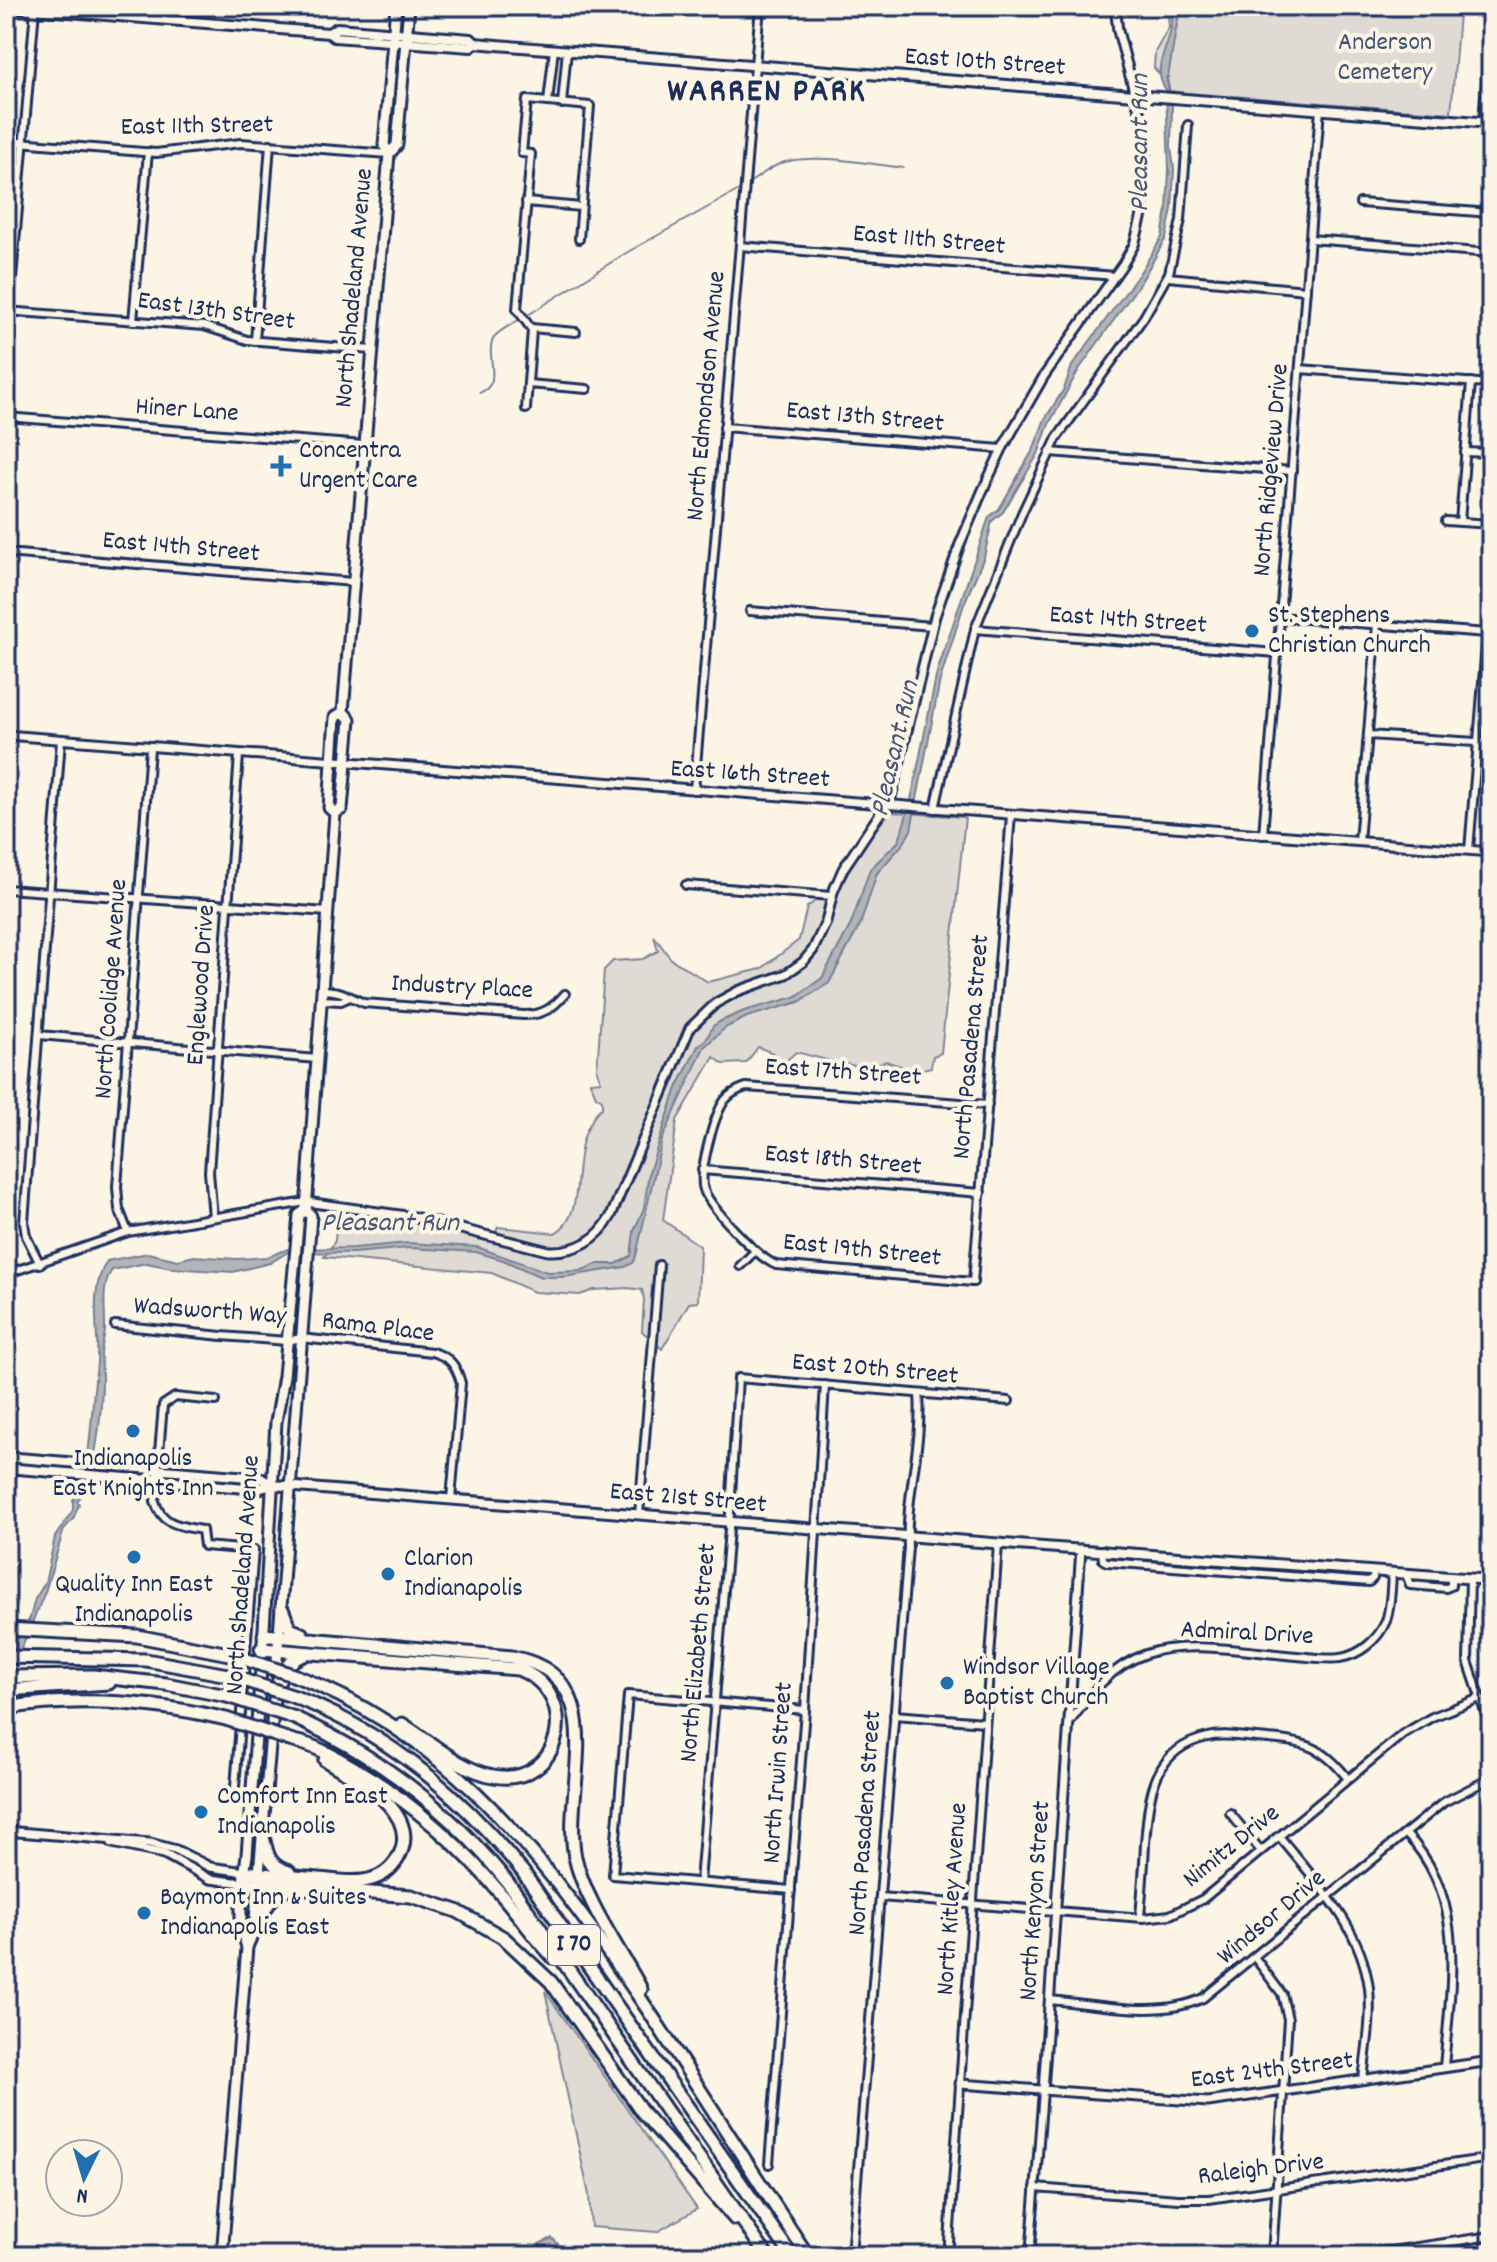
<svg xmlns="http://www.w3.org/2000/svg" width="1497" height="2262" font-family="Dekko,sans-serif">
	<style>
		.green { fill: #dfdbd4; stroke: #7d8599; stroke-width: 2 }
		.water { fill: #b2b4b8; stroke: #767f94; stroke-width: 2 }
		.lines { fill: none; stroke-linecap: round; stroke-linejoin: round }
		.stream { stroke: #767f94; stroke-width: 2 }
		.minor-casing { stroke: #1b2f5e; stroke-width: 12 }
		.tertiary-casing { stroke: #1b2f5e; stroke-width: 13 }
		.secondary-casing { stroke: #1b2f5e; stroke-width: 14 }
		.primary-casing { stroke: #1b2f5e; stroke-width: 15 }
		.motorway-casing { stroke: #1b2f5e; stroke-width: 17 }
		.minor { stroke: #fcf5e5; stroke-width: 6 }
		.tertiary { stroke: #fcf5e5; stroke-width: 7 }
		.secondary { stroke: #fcf5e5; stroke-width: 8 }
		.primary { stroke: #fcf5e5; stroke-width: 9 }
		.motorway { stroke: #fcf5e5; stroke-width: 11 }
		.motorway-bridge-casing { stroke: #1b2f5e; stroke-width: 17; stroke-linecap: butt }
		.motorway-bridge { stroke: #fcf5e5; stroke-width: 11 }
		.poi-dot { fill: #1f6fb2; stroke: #fcf5e5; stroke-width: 3 }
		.labels { text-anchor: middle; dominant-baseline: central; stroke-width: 8; stroke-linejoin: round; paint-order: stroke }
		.shield { fill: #fcf5e5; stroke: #5e6a86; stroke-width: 2 }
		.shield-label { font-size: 24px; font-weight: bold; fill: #1b2f5e }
		.park-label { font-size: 26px; fill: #425176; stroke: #fcf5e5 }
		.street-label { font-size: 26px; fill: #1b2f5e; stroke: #fcf5e5 }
		.poi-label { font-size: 26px; fill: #1b2f5e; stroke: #fcf5e5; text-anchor: start }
		.water-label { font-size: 28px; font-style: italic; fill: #485779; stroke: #fcf5e5 }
		.district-label { font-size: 34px; font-weight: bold; letter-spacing: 2px; fill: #1b2f5e; stroke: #fcf5e5 }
	</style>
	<rect width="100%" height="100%" fill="#fcf5e5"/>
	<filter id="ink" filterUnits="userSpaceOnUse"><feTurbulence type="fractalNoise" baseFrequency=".0125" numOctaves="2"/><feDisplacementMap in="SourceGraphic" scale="16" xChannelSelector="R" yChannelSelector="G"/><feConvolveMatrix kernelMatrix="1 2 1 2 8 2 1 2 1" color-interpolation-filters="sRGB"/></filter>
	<g filter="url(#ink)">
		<g class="green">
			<path d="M1167 6H1176V14L1160 75 1154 68 1155 52 1169 27Z"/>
			<path d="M1180 6H1488L1487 16 1459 14 1451 113 1233 96 1234 99 1170 91C1160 65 1178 34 1180 6Z"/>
			<path d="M890 812 965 817 941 1053 933 1056 931 1067 915 1071 886 1061 868 1068 834 1062 796 1052 780 1066 773 1053 758 1047 746 1063 723 1064 714 1057 677 1120 663 1220 700 1246 698 1302 689 1303 662 1349 642 1331 644 1299 642 1290 628 1288 594 1290 580 1295 534 1292 492 1273 324 1257 335 1241 337 1213 341 1212 412 1221 507 1245 496 1232 498 1227 555 1233C588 1216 569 1155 591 1122 595 1115 596 1111 602 1108V1100L596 1096 590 1082 601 1081 597 1070 604 970 613 961 643 959 658 951 654 936 671 959 708 982 761 969 799 940 807 907 840 883 865 843Z"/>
			<path d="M545 1991 697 2209 657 2232 591 2227 589 2195Z"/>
		</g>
		<g class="water">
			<path d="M1173 6H1180L1168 77H1166L1172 106 1171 147 1174 169 1172 209 1166 238 1142 280 1078 371 1049 424 1038 454 1003 512 992 521 984 557 964 604 940 680 911 830 904 843 877 873 860 925 829 983 799 1002 747 1017 725 1028 704 1047 662 1140 636 1256 633 1263 625 1267 564 1277H541L503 1260 476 1252 409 1248 354 1253 288 1252 270 1263 233 1272 171 1268 147 1263 112 1270C100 1288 106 1310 105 1331 104 1339 101 1348 101 1355 104 1390 99 1477 77 1501L79 1504 73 1519 64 1529 45 1592 6 1684V1668L13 1648 30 1618 35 1599 45 1583 55 1537 73 1510V1500L77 1493 76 1487 83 1482C92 1445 91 1410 96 1372 102 1335 86 1294 107 1261L148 1253 178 1260 194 1256 237 1259 267 1257 288 1249 354 1248 408 1243 477 1247 547 1272 580 1271 597 1264H616L631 1256 634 1231 644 1208 649 1172 677 1088 698 1046 707 1038 713 1026 721 1021 744 1011 795 997 822 978 851 924 870 869 899 841 911 800 937 672 989 517 999 509 1033 450 1045 419 1064 389 1072 366 1139 274 1162 237 1167 210 1169 170 1166 90C1152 70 1165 54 1170 33 1172 24 1172 15 1173 6Z"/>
			<path d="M552 2238 561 2247 562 2256H534L539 2244Z"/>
			<path d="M626 2250 685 2256H606Z"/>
		</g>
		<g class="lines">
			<g class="stream">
				<path d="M750 182C759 177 768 169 777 165 804 151 872 164 903 168"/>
				<path d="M528 315 626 253 739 190"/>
				<path d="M479 393C506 384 482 353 495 336 500 330 511 325 517 321"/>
			</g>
			<defs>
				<g id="minor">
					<path d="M548 102 554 49"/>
					<path d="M562 104 567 50"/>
					<path d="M1483 122 1491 16"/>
					<path d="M6 141 156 153 241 143 389 154"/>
					<path d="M526 202 581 207"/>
					<path d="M1360 203 1491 213"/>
					<path d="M1310 239 1491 253"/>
					<path d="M740 246 1115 276"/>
					<path d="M1168 277 1306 290"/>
					<path d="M6 311 204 326 247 340 372 350"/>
					<path d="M133 321 148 152"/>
					<path d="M531 328 576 332"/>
					<path d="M255 341 270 144"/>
					<path d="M6 348 35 9"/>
					<path d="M1300 369 1491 384"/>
					<path d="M528 384 587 389"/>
					<path d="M526 409 532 330 517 309 531 154 522 153 527 100 590 106 579 239"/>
					<path d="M6 417 364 445"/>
					<path d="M724 427 1002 449"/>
					<path d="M1050 452 1292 471"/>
					<path d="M1465 452 1491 453"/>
					<path d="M1446 521 1491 524"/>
					<path d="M1460 522 1471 382"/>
					<path d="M6 553 353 582"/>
					<path d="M750 611 932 626"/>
					<path d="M1280 617 1487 633"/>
					<path d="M975 629 1277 653"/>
					<path d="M1368 735 1491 743"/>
					<path d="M694 790 760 6"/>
					<path d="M935 809 975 629 1022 513 1057 438 1144 317 1169 273 1181 220 1188 125"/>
					<path d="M1263 835 1320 109"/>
					<path d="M1359 842 1377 624"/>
					<path d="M1469 850 1487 633"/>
					<path d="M686 885 832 896"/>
					<path d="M6 889 328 912"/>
					<path d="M322 990C344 991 345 995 364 1003L524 1015C543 1015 553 1008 565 994"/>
					<path d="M321 1000 341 1001 350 997"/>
					<path d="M39 1035 317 1059"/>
					<path d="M702 1170 981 1193"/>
					<path d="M213 1217 209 1172 239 755"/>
					<path d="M128 1232 119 1209 117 1187 150 748"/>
					<path d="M40 1264 26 1236 24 1222 61 740"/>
					<path d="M740 1266 755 1251"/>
					<path d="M6 1274 128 1232 306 1202"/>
					<path d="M973 1282 776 1265C758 1258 710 1207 704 1190 698 1173 714 1115 725 1100 731 1093 737 1090 746 1087L988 1105"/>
					<path d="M973 1282 1011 815"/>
					<path d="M115 1325 222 1336 287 1341 301 1338 432 1352C450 1357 456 1365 461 1383L451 1499"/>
					<path d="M216 1401 175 1397 163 1405 155 1501C161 1525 181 1526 202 1530L204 1546 254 1550 235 1787"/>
					<path d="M639 1515 659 1265"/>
					<path d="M1102 1550 1103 1560 1107 1562 1369 1582 1373 1578 1374 1571"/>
					<path d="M1406 1574 1410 1585 1446 1588 1451 1586V1577"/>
					<path d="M1470 1579 1468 1661 1491 1730"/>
					<path d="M894 1715 985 1722"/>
					<path d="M1070 1722C1091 1693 1110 1667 1146 1654 1186 1639 1254 1653 1297 1656 1311 1657 1326 1660 1340 1658 1360 1655 1378 1640 1386 1621 1391 1606 1391 1588 1392 1573"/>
					<path d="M1230 1813 1261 1851"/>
					<path d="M1406 1834C1469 1899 1450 1987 1444 2068"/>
					<path d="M1279 1836C1317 1883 1361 1926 1369 1988 1372 2018 1366 2051 1363 2080"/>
					<path d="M700 1882 729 1529 738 1378 1009 1401"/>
					<path d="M791 1890 613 1875 628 1695 805 1710"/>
					<path d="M880 1897 1143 1918 1170 1915 1203 1899 1403 1734 1432 1717 1480 1698"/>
					<path d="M1140 1917C1142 1893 1144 1868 1145 1843 1149 1796 1152 1749 1208 1737 1224 1733 1241 1737 1257 1738 1301 1742 1320 1742 1348 1779"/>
					<path d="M1255 1958 1282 1994 1288 2019 1272 2256"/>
					<path d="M1049 2000C1097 2004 1159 2019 1203 1998L1444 1802 1491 1778"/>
					<path d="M769 2164 805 1710 825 1385"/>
					<path d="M1035 2188 1178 2199H1209L1491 2158"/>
					<path d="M851 2256 908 1547C905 1496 923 1445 919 1394"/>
					<path d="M948 2256 998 1544"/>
					<path d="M1030 2256 1043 2091"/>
					<path d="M1358 2256 1491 2236"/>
				</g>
				<g id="tertiary">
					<path d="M6 735 1491 852"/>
					<path d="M306 1202 414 1217 548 1251C576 1252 598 1240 611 1216L690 1028 716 1003 738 991 786 974 803 962 813 950 826 922 833 892 843 869 891 797 935 616 960 544 982 492 1002 449 1044 376 1123 264 1134 245 1142 215 1146 146 1142 121 1118 31 1115 6"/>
					<path d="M6 1831 150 1843 176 1850 210 1867 245 1872"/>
					<path d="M112 1843 164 1854 210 1879 243 1883"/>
					<path d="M960 2084 1208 2102 1491 2061"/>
					<path d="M1043 2091 1081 1549"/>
				</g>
				<g id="secondary">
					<path d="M6 7 329 33 334 37 471 47 475 43 497 45 1491 123"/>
					<path d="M329 33 337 28 471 39 475 43"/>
					<path d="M6 1457 261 1478 272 1485"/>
					<path d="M6 1468 258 1489 272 1485 1017 1545 1491 1580"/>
				</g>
				<g id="primary">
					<path d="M389 154 397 145 409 6"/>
					<path d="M335 813 342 809 350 719 343 712 389 154 384 145 396 6"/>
					<path d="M276 1673 311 1216 306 1210 335 813 329 808 335 717 343 712"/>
					<path d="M247 1947 241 1929V1896L247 1855 264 1629 276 1422 284 1376 299 1215 306 1210"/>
					<path d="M222 2256 247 1947 254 1931 275 1688"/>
				</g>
				<g id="motorway">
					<path d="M282 1609 290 1629 302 1634"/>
					<path d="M6 1629 137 1636 229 1654"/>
					<path d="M264 1635 512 1657C617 1677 561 1788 575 1857 584 1899 620 1950 641 1989"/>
					<path d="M261 1649 518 1669C584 1694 561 1789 493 1776 460 1770 430 1741 402 1724"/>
					<path d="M6 1657 146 1660 228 1675"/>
					<path d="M296 1676C457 1738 553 1870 646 2007 701 2090 753 2174 808 2256"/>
					<path d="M6 1677 93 1676 166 1684 227 1696"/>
					<path d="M6 1690 109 1683"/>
					<path d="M274 1693C281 1676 285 1661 304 1655"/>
					<path d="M295 1697C388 1733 461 1795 523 1872L792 2256"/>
					<path d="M6 1708C80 1696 154 1702 226 1719"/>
					<path d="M295 1718C383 1758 456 1814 515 1892L767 2256"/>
					<path d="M293 1741C315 1745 336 1757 354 1768 412 1802 464 1849 506 1900 522 1919 536 1939 553 1957"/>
					<path d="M263 1836C267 1855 269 1866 289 1872"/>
					<path d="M245 1872C269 1875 294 1877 319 1879 333 1880 349 1883 363 1881 377 1879 390 1872 398 1858 424 1812 356 1779 325 1760"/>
					<path d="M243 1883 411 1896 457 1911 504 1938 551 1982 643 2113 735 2219"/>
					<path d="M254 1931C264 1913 269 1893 290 1888"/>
				</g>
			</defs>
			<use href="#minor" class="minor-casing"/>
			<use href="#tertiary" class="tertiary-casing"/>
			<use href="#secondary" class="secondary-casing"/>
			<use href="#primary" class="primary-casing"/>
			<use href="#motorway" class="motorway-casing"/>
			<use href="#minor" class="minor"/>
			<use href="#tertiary" class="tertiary"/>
			<use href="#secondary" class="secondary"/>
			<use href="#primary" class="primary"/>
			<use href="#motorway" class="motorway"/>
			<defs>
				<g id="motorway-bridge">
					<path d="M229 1654 296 1676"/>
					<path d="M228 1675 295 1697"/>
					<path d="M227 1696 295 1718"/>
					<path d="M226 1719 293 1741"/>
				</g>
			</defs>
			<use href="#motorway-bridge" class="motorway-bridge-casing"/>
			<use href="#motorway-bridge" class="motorway-bridge"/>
		</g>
	</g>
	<g class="poi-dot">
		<path d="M277 454h8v8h8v8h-8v8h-8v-8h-8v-8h8z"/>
		<circle cx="1252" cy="631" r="8"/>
		<circle cx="133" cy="1431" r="8"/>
		<circle cx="134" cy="1557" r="8"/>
		<circle cx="388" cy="1574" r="8"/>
		<circle cx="947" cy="1683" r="8"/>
		<circle cx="201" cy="1812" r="8"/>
		<circle cx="144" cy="1913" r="8"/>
	</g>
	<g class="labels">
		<rect class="shield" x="548" y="1925" width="52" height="40" rx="6"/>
		<g class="shield-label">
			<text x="574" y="1945">I 70</text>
		</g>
		<g class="park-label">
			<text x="1385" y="43">Anderson<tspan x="1385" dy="30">Cemetery</tspan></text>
		</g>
		<g class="street-label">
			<text transform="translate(985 63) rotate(4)">East 10th Street</text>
			<text transform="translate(197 127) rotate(-1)">East 11th Street</text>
			<text transform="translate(929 241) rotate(5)">East 11th Street</text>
			<text transform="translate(355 288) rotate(-85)">North Shadeland Avenue</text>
			<text transform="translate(216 312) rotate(8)">East 13th Street</text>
			<text transform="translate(707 396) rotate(-85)">North Edmondson Avenue</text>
			<text transform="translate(187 411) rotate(4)">Hiner Lane</text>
			<text transform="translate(865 418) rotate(5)">East 13th Street</text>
			<text transform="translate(1272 470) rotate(-85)">North Ridgeview Drive</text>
			<text transform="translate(181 548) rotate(5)">East 14th Street</text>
			<text transform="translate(1128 621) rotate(4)">East 14th Street</text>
			<text transform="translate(750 775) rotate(4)">East 16th Street</text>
			<text transform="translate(202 985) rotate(-86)">Englewood Drive</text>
			<text transform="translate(462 988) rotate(3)">Industry Place</text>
			<text transform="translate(112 989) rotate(-86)">North Coolidge Avenue</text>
			<text transform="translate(972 1047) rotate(-85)">North Pasadena Street</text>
			<text transform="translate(843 1073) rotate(4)">East 17th Street</text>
			<text transform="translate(843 1161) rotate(5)">East 18th Street</text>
			<text transform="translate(862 1251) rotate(6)">East 19th Street</text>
			<text transform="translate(210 1312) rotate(4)">Wadsworth Way</text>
			<text transform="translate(378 1328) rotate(7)">Rama Place</text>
			<text transform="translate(875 1370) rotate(5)">East 20th Street</text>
			<text transform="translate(688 1499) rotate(5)">East 21st Street</text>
			<text transform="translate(244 1575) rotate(-86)">North Shadeland Avenue</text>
			<text transform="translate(1247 1634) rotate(3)">Admiral Drive</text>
			<text transform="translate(699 1653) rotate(-85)">North Elizabeth Street</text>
			<text transform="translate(779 1773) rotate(-86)">North Irwin Street</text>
			<text transform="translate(866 1823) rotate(-86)">North Pasadena Street</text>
			<text transform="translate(1232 1847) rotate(-39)">Nimitz Drive</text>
			<text transform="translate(953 1899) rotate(-86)">North Kitley Avenue</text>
			<text transform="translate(1036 1901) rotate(-86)">North Kenyon Street</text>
			<text transform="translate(1272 1918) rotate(-40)">Windsor Drive</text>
			<text transform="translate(1272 2071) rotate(-7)">East 24th Street</text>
			<text transform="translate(1261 2170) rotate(-7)">Raleigh Drive</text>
		</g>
		<g class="poi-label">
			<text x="299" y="451">Concentra<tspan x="299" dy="30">Urgent Care</tspan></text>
			<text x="1268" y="616">St. Stephens<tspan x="1268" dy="30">Christian Church</tspan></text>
			<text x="133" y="1459" text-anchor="middle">Indianapolis<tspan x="133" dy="30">East Knights Inn</tspan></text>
			<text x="404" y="1559">Clarion<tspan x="404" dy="30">Indianapolis</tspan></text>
			<text x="134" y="1585" text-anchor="middle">Quality Inn East<tspan x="134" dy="30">Indianapolis</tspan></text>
			<text x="963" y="1668">Windsor Village<tspan x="963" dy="30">Baptist Church</tspan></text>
			<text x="217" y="1797">Comfort Inn East<tspan x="217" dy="30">Indianapolis</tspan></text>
			<text x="160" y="1898">Baymont Inn &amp; Suites<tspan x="160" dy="30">Indianapolis East</tspan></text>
		</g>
		<g class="water-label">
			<text transform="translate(1142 143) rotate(-90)">Pleasant Run</text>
			<text transform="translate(897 749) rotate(-77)">Pleasant Run</text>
			<text x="390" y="1225">Pleasant Run</text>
		</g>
		<g class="district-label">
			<text x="767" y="93">WARREN PARK</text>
		</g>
	</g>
	<rect width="1497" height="2262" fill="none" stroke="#fcf5e5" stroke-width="32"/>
	<rect x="16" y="16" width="1465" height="2230" fill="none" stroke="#1b2f5e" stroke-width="3" filter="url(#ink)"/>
	<g transform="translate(84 2178) rotate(185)"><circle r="38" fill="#fcf5e5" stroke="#a2a6af" stroke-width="2"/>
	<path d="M0-6L14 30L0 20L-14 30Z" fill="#1f6fb2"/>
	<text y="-12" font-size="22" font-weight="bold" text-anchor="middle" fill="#1b2f5e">N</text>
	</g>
</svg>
